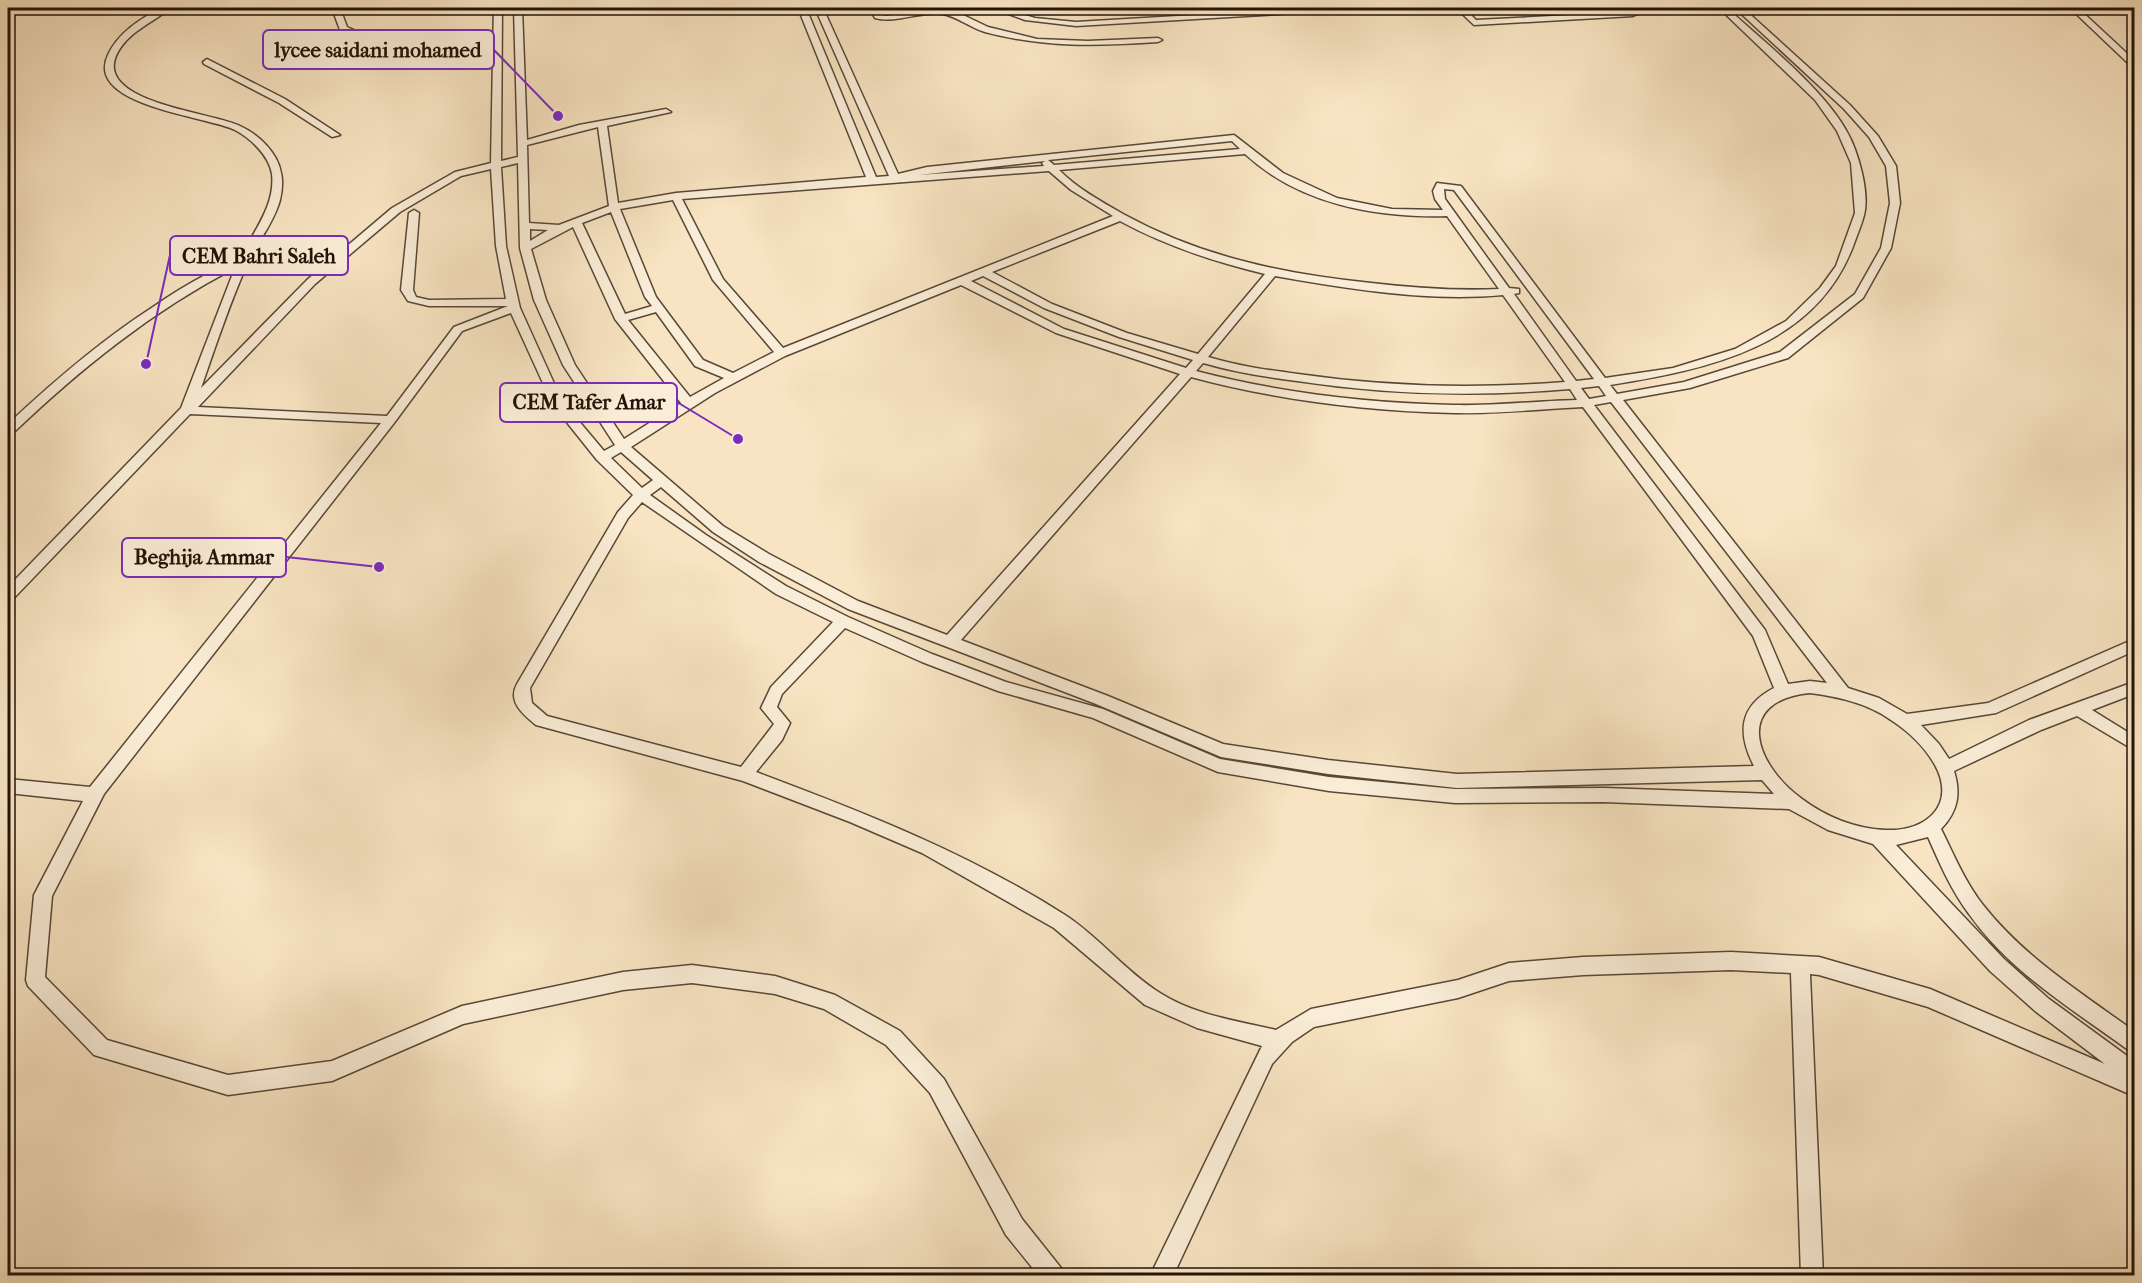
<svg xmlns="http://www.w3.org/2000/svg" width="2142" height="1283" font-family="'IM FELL French Canon',serif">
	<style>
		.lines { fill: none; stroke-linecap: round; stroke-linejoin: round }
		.minor-casing { stroke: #584736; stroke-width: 3 }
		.minor { fill: #faedd7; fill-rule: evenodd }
		.leader { fill: none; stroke: #7b2cbf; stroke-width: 2 }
		.callout-dot { fill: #7b2cbf; stroke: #faedd7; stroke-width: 2 }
		.callout { fill: #faedd7; stroke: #7b2cbf; stroke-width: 2 }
		.callout-label { font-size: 21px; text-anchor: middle; font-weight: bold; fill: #221308 }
	</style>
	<rect width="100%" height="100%" fill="#f8e4c2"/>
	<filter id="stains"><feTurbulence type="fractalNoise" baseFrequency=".00333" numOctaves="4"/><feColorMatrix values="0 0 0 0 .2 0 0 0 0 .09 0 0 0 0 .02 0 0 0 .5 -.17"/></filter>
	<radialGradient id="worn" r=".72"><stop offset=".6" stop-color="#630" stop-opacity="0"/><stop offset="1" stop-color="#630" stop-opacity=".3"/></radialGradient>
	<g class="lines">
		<defs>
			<g id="minor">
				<path d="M161 8H170C154 22 134 29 121 47 82 102 212 112 240 126 258 134 278 153 281 173 283 181 282 191 280 200 274 222 259 240 249 260 230 302 216 345 201 388L307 280 392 208 455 172 491 163 493 56C438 61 390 55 340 30L332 8H340L347 27C397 51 437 56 493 51L494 8H502L501 161 518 157 514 8H522L527 140 579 125 666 109 671 112 607 126 618 203 676 193 866 177 798 8H806L876 177 889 176 815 8H823L898 174 927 167 1234 135 1283 173 1337 198 1392 209 1443 210 1435 199 1433 191 1437 183 1461 186 1605 378 1673 368 1735 349 1786 321 1820 288 1836 266 1855 213 1851 163 1837 131 1815 100 1719 8H1727C1764 42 1824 89 1847 132 1858 151 1870 193 1864 215 1862 224 1858 232 1855 241 1818 347 1709 369 1610 385L1617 394 1684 382 1780 352 1855 294 1881 248 1890 203 1886 166 1869 137 1844 109 1735 8H1743L1850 105 1878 136 1896 166 1900 203 1891 248 1863 298 1788 358 1690 388 1623 400 1848 688 1879 698 1907 714 1988 703 2134 639V651L1996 713 1921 725 1939 744 1949 759 2029 720 2134 682V694L2092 710 2134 736V750L2077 716 2041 730 1954 771C1961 794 1958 811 1941 829 1954 855 1965 882 1983 905 2024 957 2081 993 2134 1031V1051L2127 1049C2072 1009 2009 971 1969 914 1951 890 1940 864 1928 837L1896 845 2004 959 2049 999 2134 1061V1096L1928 1007 1819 975 1810 974 1823 1276H1801L1791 973 1731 970 1583 975 1509 981 1458 998 1314 1027 1292 1042 1272 1064 1173 1276H1150L1262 1046 1197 1028 1145 1005 1054 928 922 853 850 822 743 781 536 725C524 715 507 702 517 684L618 512 633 495 597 460 553 405 511 313 462 331 394 423 104 794 52 896 45 977 107 1040 228 1075 332 1061 462 1006 623 972 692 965 775 976 835 995 900 1031 944 1079 1022 1219 1061 1268 1064 1276H1039L1006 1235 930 1093 886 1045 824 1009 775 994 692 983 623 990 463 1024 332 1081 228 1095 94 1055 28 986 26 980 34 895 83 801 8 793V779L90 787 381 423 190 414 13 599 8 600V587L181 408 235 268C152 311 80 369 12 434L8 435V424C53 382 100 341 153 307 170 295 188 284 207 274 217 268 231 264 239 257 243 254 246 246 249 242 261 221 275 199 272 174 269 155 250 138 235 130 207 116 84 106 108 55 118 33 140 19 161 8ZM598 127 609 206 559 225 529 223 527 145ZM1232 141 1240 149 1054 165 1048 160ZM1245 154C1299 204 1376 218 1447 216L1499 289C1456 291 1414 288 1371 283 1284 274 1201 257 1123 214 1100 201 1077 188 1059 170ZM1045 161 1042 163 1044 166 919 175ZM518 163 520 248 534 300 563 365 615 445 604 451 562 401 520 308 506 246 501 167ZM491 169 496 246 506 299 429 300 416 297 413 290 419 213 414 210 409 213 401 290 408 301 429 306H508L454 327 387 416 198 407 315 284 400 212 461 176ZM1049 171 1071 190 1113 216 783 348 723 279 682 199ZM1444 189 1454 190 1594 379 1576 381 1514 294 1519 293V289L1509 288 1445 199ZM673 200 713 280 774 352 733 373 703 360 656 297 620 209ZM611 212 645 297 652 306 625 314 582 223ZM1120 221C1166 246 1215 262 1265 274L1198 354 1127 333 1052 304 992 272ZM573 227 615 319 681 403 624 439 575 365 546 300 531 249ZM530 229 548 230 530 241ZM983 276 1044 308 1119 337 1193 360 1186 368 1064 329 971 281ZM1275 276C1349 289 1428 302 1503 295L1565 382C1475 389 1387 387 1298 374 1268 370 1238 366 1208 357ZM961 285 1056 333 1180 374 947 635 858 601 769 554 723 526 631 447 715 393 785 356ZM656 312 695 366 724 378 690 397 628 320ZM1203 363C1234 372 1265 377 1297 381 1389 395 1477 397 1570 389L1577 400C1536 401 1495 406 1454 405 1367 403 1280 393 1196 371ZM1191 377C1277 400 1365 411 1454 413 1497 414 1540 409 1583 407L1753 636 1774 688C1739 706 1737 733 1754 766L1457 774 1328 760 1223 744 1108 696 961 640ZM1599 386 1606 396 1589 399 1581 388ZM1611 402 1827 683 1810 681 1788 684 1765 630 1594 405ZM621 452 653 480 642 488 611 458ZM661 487 713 532 759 562 848 609 1096 704 1221 757 1328 774 1457 788 1762 780 1774 794 1604 788 1455 789 1329 777 1220 759 1103 709 1006 682 932 654 848 617 786 586 706 535 650 495ZM642 502 776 594 833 622 771 687 761 708 774 724 741 767 547 716 532 703 530 688 628 518ZM845 628 922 662 998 691 1093 718 1218 772 1329 791 1455 803 1604 802 1789 809 1828 830 1873 844 1990 971 2035 1011 2105 1064 1930 989 1819 957 1731 952 1583 957 1509 963 1458 980 1311 1009 1276 1030C1238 1021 1194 1015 1160 993 1125 971 1099 937 1065 915 968 853 863 812 756 772L782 740 790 723 777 707 782 694ZM1810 693C1839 697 1867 703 1891 720 1908 731 1925 747 1935 765 1957 805 1926 832 1886 830 1856 829 1826 817 1802 799 1756 766 1731 701 1810 693Z"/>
				<path d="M869 8H877L881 14 885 16 941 9 961 14 988 27 1037 39 1088 41 1158 38 1162 40 1158 42C1097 46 1045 48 985 32 971 28 958 17 943 14 921 10 898 24 875 18Z"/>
				<path d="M992 8H1002L1035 18 1076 22 1314 8H1350L1346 10 1076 26 1025 20Z"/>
				<path d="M1456 8H1464L1476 20 1629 12 1628 8H1636L1637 14 1633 16 1474 25Z"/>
				<path d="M2070 8H2078L2134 60V66H2131Z"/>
				<path d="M207 59 285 99 340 135 332 137 279 103 204 64 203 62Z"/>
			</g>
		</defs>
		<use href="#minor" class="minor-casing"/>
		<use href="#minor" class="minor"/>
	</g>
	<path class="leader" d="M558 116L494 50M146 364L170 255M738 439L677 402M379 567L286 557"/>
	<g class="callout-dot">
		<circle cx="558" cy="116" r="6"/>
		<circle cx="146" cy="364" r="6"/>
		<circle cx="738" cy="439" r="6"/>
		<circle cx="379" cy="567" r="6"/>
	</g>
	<g class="callout">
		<rect x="263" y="30" width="231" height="39" rx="6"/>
		<rect x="170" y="236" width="178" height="39" rx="6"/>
		<rect x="500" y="383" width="177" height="39" rx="6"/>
		<rect x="122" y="538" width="164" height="39" rx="6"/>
	</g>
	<g class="callout-label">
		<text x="378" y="57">lycee saidani mohamed</text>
		<text x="259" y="263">CEM Bahri Saleh</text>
		<text x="589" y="409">CEM Tafer Amar</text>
		<text x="204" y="564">Beghija Ammar</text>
	</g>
	<rect width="2142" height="1283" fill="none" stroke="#f8e4c2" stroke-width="30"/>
	<rect x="9" y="9" width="2124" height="1265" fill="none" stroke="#221308" stroke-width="3"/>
	<rect x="15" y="15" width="2112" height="1253" fill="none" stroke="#221308" stroke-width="1.5"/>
	<rect width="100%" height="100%" filter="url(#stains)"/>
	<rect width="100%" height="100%" fill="url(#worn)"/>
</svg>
